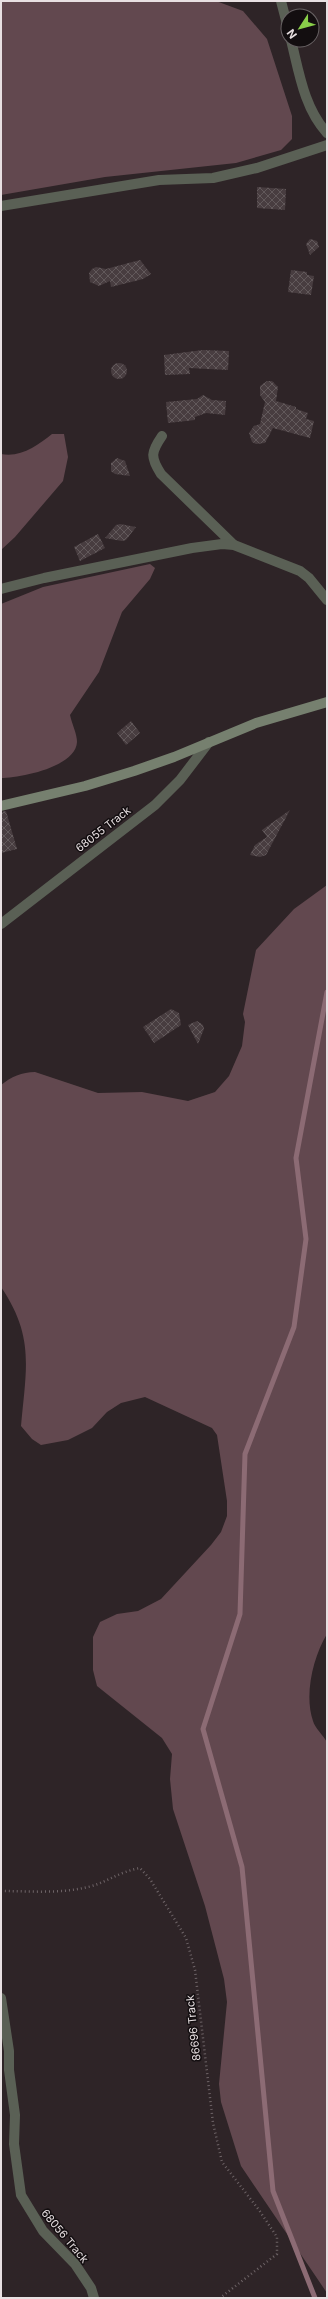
<svg xmlns="http://www.w3.org/2000/svg" width="328" height="2299" font-family="Inter,sans-serif">
	<style>
		.grass { fill: #62484f }
		.lines { fill: none; stroke-linecap: round; stroke-linejoin: round }
		.stream { stroke: #8c6b74; stroke-width: 5 }
		.building { fill: url(#building-cross-hatch) }
		.path { stroke: #6e6467; stroke-width: 2.5; stroke-dasharray: 1 3; stroke-linecap: butt }
		.street { stroke: #5a6055; stroke-width: 10 }
		.secondary { stroke: #76806f; stroke-width: 10 }
		.labels { text-anchor: middle; dominant-baseline: central; stroke-width: 3; stroke-linejoin: round; paint-order: stroke }
		.street-label { font-size: 11px; fill: #e8e0e2; stroke: #130e10 }
	</style>
	<defs>
		<pattern id="building-cross-hatch" width="8" height="8" patternUnits="userSpaceOnUse"><rect width="8" height="8" fill="#483d40"/><path d="M0 0l8 8M0 8l8-8" fill="none" stroke="#62595b"/></pattern>
	</defs>
	<rect width="100%" height="100%" fill="#2e2427"/>
	<g class="grass">
		<path d="M1 1H216L243 11 267 39 292 116V139L281 150 236 163 105 177 1 195Z"/>
		<path d="M52 434H64L68 457 63 481 15 537 1 550V454C21 458 38 445 52 434Z"/>
		<path d="M150 564 155 568 150 579 122 612 99 672 70 715C72 724 77 734 77 742 76 767 20 778 1 778V604L43 587Z"/>
		<path d="M327 885V1634C313 1657 304 1695 313 1721 315 1728 323 1735 327 1742V2293L241 2166 221 2102 219 2084 227 2002 224 1979 205 1906 173 1809 170 1779 172 1754 162 1738 97 1686 93 1670V1637L100 1622 117 1614 138 1611 161 1599 211 1545 221 1532 227 1516V1501L217 1435 212 1428 145 1397 121 1403 107 1412 92 1428 68 1440 41 1445 32 1439 21 1426C26 1369 35 1337 1 1287V1085C11 1077 22 1072 35 1072L98 1093 142 1092 188 1101 215 1092 229 1076 242 1046 245 1022 243 1014 256 950 294 909Z"/>
	</g>
	<g class="lines">
		<path class="stream" d="M315 2298 273 2191 242 1867 203 1729 240 1614 245 1454 294 1327 306 1239 296 1158 327 992"/>
	</g>
	<g class="building">
		<path d="M257 187 286 189 285 210 257 208Z"/>
		<path d="M310 239 317 241 319 247 310 255 306 244Z"/>
		<path d="M140 260 151 274 143 279 111 287 110 281 99 286 90 282 89 273 92 269 96 267 106 269Z"/>
		<path d="M291 270 307 272V275L314 276 311 295 288 292Z"/>
		<path d="M203 350 229 351 228 370 189 368 190 374 165 375 164 355Z"/>
		<circle cx="119" cy="371" r="8"/>
		<path d="M267 381H272L278 387 276 401 296 407V409L308 413 306 419 314 421 310 438 273 428 265 443 256 444 252 442 249 433 254 426 260 424 265 402 260 395V386Z"/>
		<path d="M203 395 212 400 226 401 225 415 206 413 195 417V420L168 423 166 402 197 399Z"/>
		<path d="M117 458 125 461 130 476 115 474 111 471V463Z"/>
		<path d="M120 524 136 527 126 540 122 541 105 538 116 525Z"/>
		<path d="M98 534 105 548 80 561 74 547Z"/>
		<path d="M131 721 140 733 126 745 117 733Z"/>
		<path d="M290 810 266 855 260 857 250 855 255 845 267 837 262 830Z"/>
		<path d="M6 811 17 849 1 853V812Z"/>
		<path d="M171 1009 179 1013 181 1025 154 1043 143 1027Z"/>
		<path d="M197 1021 203 1025 204 1029 198 1044 188 1025Z"/>
	</g>
	<g class="lines">
		<path class="path" d="M1 1891C29 1891 60 1894 88 1887 106 1883 118 1872 140 1868L150 1879 186 1938 195 1970 213 2123 222 2162 259 2210 277 2237V2254L220 2298"/>
		<g class="street">
			<path d="M281 1 288 28"/>
			<path d="M291 40C299 72 304 108 327 133"/>
			<path d="M1 206 159 180 213 178 257 168 327 145"/>
			<path d="M162 436C151 452 150 457 161 474L234 545"/>
			<path d="M1 589 44 578 192 548 222 544 234 545 300 571 309 578 327 600"/>
			<path d="M1 924 155 805 180 780 209 742"/>
			<path d="M1 1998 9 2051V2070L15 2115 14 2144 21 2195 43 2231 75 2264 91 2288 94 2298"/>
		</g>
		<path class="secondary" d="M1 806 85 786 134 771 174 757 256 723 327 702"/>
	</g>
	<g class="labels">
		<g class="street-label">
			<text transform="translate(103 829) rotate(-38)">68055 Track</text>
			<text transform="translate(193 2028) rotate(-96)">86696 Track</text>
			<text transform="translate(65 2236) rotate(50)">68056 Track</text>
		</g>
	</g>
	<rect width="328" height="2299" fill="none" stroke="#e8e0e2" stroke-width="4"/>
	<g transform="translate(300 28) rotate(234)"><circle r="19" fill="#130e10" stroke="#686264"/>
	<path d="M0-3L7 15L0 10L-7 15Z" fill="#89cf49"/>
	<text y="-6" font-size="11" font-weight="bold" text-anchor="middle" fill="#e8e0e2">N</text>
	</g>
</svg>
